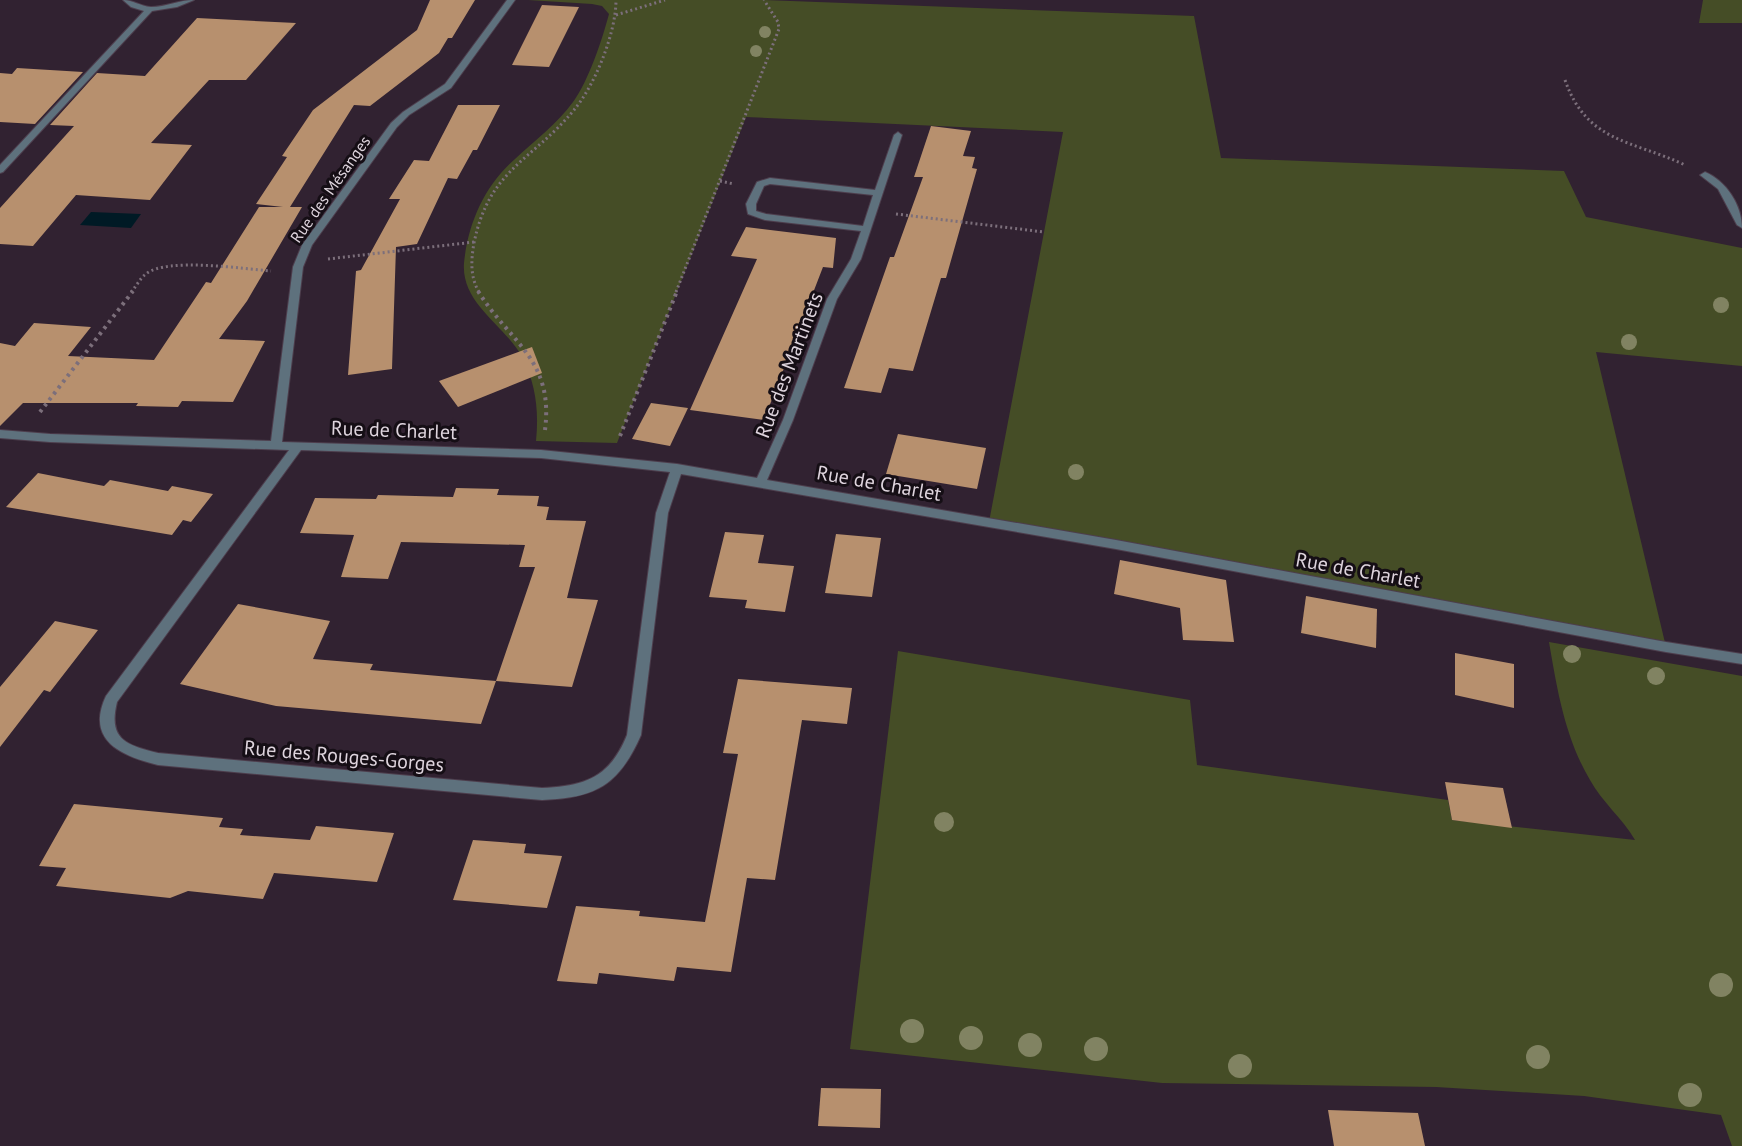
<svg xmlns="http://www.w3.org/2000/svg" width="1742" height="1146" font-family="'PT Sans',sans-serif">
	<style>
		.green { fill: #454d26 }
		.water { fill: #001a25 }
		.building { fill: #b7906e }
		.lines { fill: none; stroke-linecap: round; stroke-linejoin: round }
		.street-casing { stroke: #4d3e4d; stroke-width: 2 }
		.path-far1 { stroke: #7c6f7b; stroke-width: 3; stroke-dasharray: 2 3; stroke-linecap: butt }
		.path { stroke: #7c6f7b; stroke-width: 4; stroke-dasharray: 3 4.5; stroke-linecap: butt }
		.street { fill: #5e717d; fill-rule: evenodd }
		.tree { fill: #818362 }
		.labels { text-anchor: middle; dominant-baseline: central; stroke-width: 6; stroke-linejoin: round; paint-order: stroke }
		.far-street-label { font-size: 16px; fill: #ded4dd; stroke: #150e15 }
		.street-label { font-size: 20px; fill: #ded4dd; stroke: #150e15 }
	</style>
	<rect width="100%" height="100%" fill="#312231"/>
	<g class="green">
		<path d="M528 0H764L1194 16 1221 158 1564 171 1586 217 1742 248V366L1596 352 1666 647 989 522 1063 132 746 117 617 443 536 441C539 411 536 384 522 357 505 325 461 304 464 263 468 223 485 185 515 159 535 140 557 124 573 102 589 80 602 40 609 14L602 6 592 4Z"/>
		<path d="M1703 0H1742V23H1699Z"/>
		<path d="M1549 642 1742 676V1146H1732L1721 1115 1584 1096 1436 1087 1162 1083 850 1049 898 651 1190 700 1197 765 1448 800 1452 820 1635 840C1623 819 1602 802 1590 780 1565 738 1557 689 1549 642Z"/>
	</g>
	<path class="water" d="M91 212 141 214 131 228 80 225Z"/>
	<g class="building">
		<path d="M430 0H475L452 38H448L439 53 370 106 354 105 290 207H302L247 301 219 339 265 341 233 402 182 401 178 407 136 406 138 403H23L0 426V343L15 346 34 323 91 327 68 356 154 360 206 282 211 283 259 207H283L256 204 287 157 282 156 313 110 417 30Z"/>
		<path d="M542 5 579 7 549 67 512 65Z"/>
		<path d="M197 18 296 23 246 80H209L151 143 192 145 150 200 76 195 33 246 0 244V208L74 126 50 125 97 73 145 76Z"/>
		<path d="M17 68 83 72 35 124 0 122V73L12 74Z"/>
		<path d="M458 105H500L477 150H473L457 179 448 178 417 244 396 247 392 369 348 375 356 271 361 270 400 199H389L414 160 429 161Z"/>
		<path d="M931 126 971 131 963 156 975 157 972 168 977 169 946 278H941L913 371 889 368 881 393 844 388 890 257H894L923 177H914Z"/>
		<path d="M746 227 836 238 833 268 823 267 764 420 690 410 757 259 731 256Z"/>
		<path d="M532 347 542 373 458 407 439 381Z"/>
		<path d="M651 403 688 408 670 446 632 439Z"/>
		<path d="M898 434 986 448 977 489 886 474Z"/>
		<path d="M38 473 104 486 110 480 168 491 172 486 213 494 191 522 183 520 172 535 6 507Z"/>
		<path d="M456 488 499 489 497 495 539 496 537 506 549 507 546 520 586 521 567 598 598 600 572 687 496 681 535 567H519L525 545 401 542 388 579 341 577 354 535 300 533 315 498 376 499 378 495 453 497Z"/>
		<path d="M725 532 764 535 758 563 794 566 785 612 745 608 747 600 709 597Z"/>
		<path d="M836 534 881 538 872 597 825 593Z"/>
		<path d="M1120 560 1226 580 1234 642 1183 640 1180 608 1114 594Z"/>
		<path d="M1306 596 1377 609 1376 648 1301 633Z"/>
		<path d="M238 604 330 621 313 659 373 664 370 670 496 681 481 724 276 706 180 684Z"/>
		<path d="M55 621 98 630 50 692 44 690 0 747V687Z"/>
		<path d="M1455 653 1514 664V708L1455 695Z"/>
		<path d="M738 679 852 688 847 724 802 720 775 880 747 878 731 972 677 967 674 981 599 973 597 984 557 981 576 906 640 911 639 916 705 922 738 754 723 753Z"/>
		<path d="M1445 782 1503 788 1512 828 1452 820Z"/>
		<path d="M74 804 223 818 219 827 243 829 240 835 310 840 316 826 394 833 377 882 274 873 263 899 188 891 170 898 56 886 66 868 39 866Z"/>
		<path d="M473 840 526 844 524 853 562 856 547 908 453 900Z"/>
		<path d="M821 1088 881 1089 880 1128 818 1126Z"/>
		<path d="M1328 1110 1418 1113 1425 1146H1334Z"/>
	</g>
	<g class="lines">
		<defs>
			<g id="street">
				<path d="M123 0C133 0 140 6 151 7 166 7 179 0 194 0L177 7 152 11 3 172 0 173V165L144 11 131 7Z"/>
				<path d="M507 0H515L451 88 409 115 397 127 312 245 303 267 282 442 541 450 677 464 757 478 783 420 827 299 851 259 861 231 765 220 748 214 746 204 757 182 770 178 875 190 894 135 898 132 902 135 861 259 837 299 793 420 767 480 1116 540 1666 642 1742 654V664L1666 652 1116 549 681 474 668 513 641 735C619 785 596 798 542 800L158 765C122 756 85 741 106 696L289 450 50 442 0 438V430L50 434 271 441 293 267 302 245 391 123 403 112 445 84ZM770 184 873 195 863 226 766 214 756 211V204L764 186ZM301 450 541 458 670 472 656 513 627 735C610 777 586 786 542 788L158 753C125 745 108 739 117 702Z"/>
				<path d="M1705 172C1726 181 1742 205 1742 228L1737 225 1718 189 1700 175Z"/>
			</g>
		</defs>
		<use href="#street" class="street-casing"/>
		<g class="path-far1">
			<path d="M616 15 665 0"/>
			<path d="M1565 80C1587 143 1632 140 1685 165"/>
			<path d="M720 181 734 184"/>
			<path d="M896 214 1044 232"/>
			<path d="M328 259 474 242"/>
			<path d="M131 292C136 287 140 278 146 274 166 257 244 269 271 271"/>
			<path d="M479 292C470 277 471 260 474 243 489 169 532 161 574 110 595 85 616 33 616 0"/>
			<path d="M676 292 779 29 778 22 764 0"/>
		</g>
		<g class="path">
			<path d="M478 291C510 343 554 359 545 430"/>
			<path d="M40 412 133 291"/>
			<path d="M620 436 677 291"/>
		</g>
		<use href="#street" class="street"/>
	</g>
	<g class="tree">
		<circle cx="765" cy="32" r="6"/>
		<circle cx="756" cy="51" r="6"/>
		<circle cx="1721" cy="305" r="8"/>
		<circle cx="1629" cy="342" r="8"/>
		<circle cx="1076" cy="472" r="8"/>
		<circle cx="1572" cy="654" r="9"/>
		<circle cx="1656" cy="676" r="9"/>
		<circle cx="944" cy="822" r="10"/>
		<circle cx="1721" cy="985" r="12"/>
		<circle cx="912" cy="1031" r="12"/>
		<circle cx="971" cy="1038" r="12"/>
		<circle cx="1030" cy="1045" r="12"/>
		<circle cx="1096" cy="1049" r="12"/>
		<circle cx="1538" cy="1057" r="12"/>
		<circle cx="1240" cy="1066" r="12"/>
		<circle cx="1690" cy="1095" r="12"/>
	</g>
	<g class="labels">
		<g class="far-street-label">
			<text transform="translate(330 189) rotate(-55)">Rue des Mésanges</text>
		</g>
		<g class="street-label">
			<text transform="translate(789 365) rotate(-69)">Rue des Martinets</text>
			<text transform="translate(394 430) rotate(2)">Rue de Charlet</text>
			<text transform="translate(879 483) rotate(10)">Rue de Charlet</text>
			<text transform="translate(1358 570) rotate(10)">Rue de Charlet</text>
			<text transform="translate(344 756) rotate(5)">Rue des Rouges-Gorges</text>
		</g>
	</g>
</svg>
